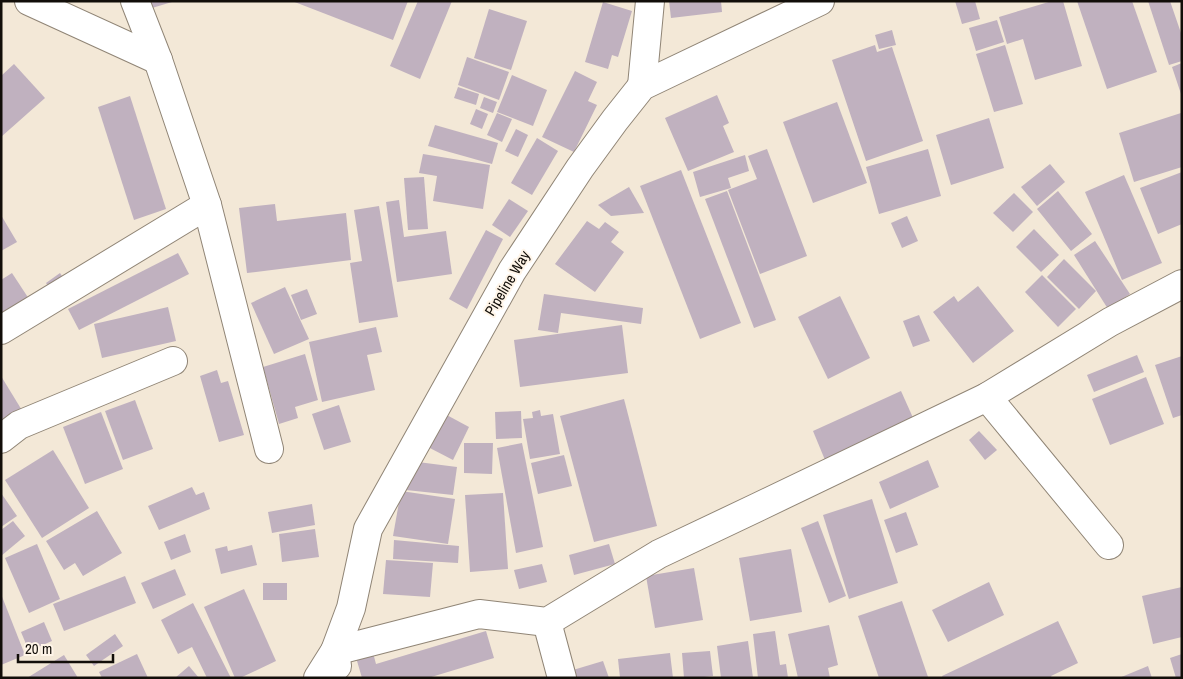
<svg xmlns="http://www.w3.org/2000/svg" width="1183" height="679" font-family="'Archivo Narrow',sans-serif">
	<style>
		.building { fill: #c0b1bf }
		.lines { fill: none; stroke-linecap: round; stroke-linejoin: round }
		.street-casing { stroke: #908576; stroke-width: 30 }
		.street { stroke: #fff; stroke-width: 28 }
		.labels { text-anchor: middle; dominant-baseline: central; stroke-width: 4; stroke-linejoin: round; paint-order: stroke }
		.street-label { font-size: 15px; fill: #120e09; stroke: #fff5e8 }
	</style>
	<rect width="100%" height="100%" fill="#f3e8d7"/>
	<g class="building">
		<path d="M150 1H172V2L152 8Z"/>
		<path d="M292 1H408L393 40Z"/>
		<path d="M418 1H452L420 79 390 66Z"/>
		<path d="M669 1H721L722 12 671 18Z"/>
		<path d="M955 1H975L980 19 962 24Z"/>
		<path d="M1052 1H1063L1082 66 1035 80 1023 39 1007 44 999 17Z"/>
		<path d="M1077 1H1132L1157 72 1107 89Z"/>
		<path d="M1148 1H1170L1182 36V61L1169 65Z"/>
		<path d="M603 2 632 11 618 57 612 55 608 69 585 62Z"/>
		<path d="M489 9 527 21 511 70 474 58Z"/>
		<path d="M997 20 1004 42 976 51 969 28Z"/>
		<path d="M892 30 896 45 879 49 875 35Z"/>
		<path d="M875 45 877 52 892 47 923 141 866 161 832 60Z"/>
		<path d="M1005 45 1023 104 994 112 976 54Z"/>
		<path d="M467 57 509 72 499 100 458 85Z"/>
		<path d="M1182 63V94H1181L1172 67Z"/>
		<path d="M14 64 45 98 1 137V76Z"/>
		<path d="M575 71 597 82 588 101 597 105 574 152 542 137Z"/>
		<path d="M512 75 547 90 533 126 497 112Z"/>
		<path d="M458 87 479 94 476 105 454 98Z"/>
		<path d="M717 95 729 123 723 126 734 152 688 171 665 118Z"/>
		<path d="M130 96 166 209 134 220 98 107Z"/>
		<path d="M484 97 497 102 493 113 480 108Z"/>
		<path d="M837 102 867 183 813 203 783 122Z"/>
		<path d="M476 109 488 114 482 129 470 124Z"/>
		<path d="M497 113 512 119 502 142 487 135Z"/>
		<path d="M1181 113 1182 167 1134 182 1119 133Z"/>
		<path d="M989 118 1004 168 951 185 936 135Z"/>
		<path d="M435 125 498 143 492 164 428 146Z"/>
		<path d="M516 129 528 135 518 157 505 151Z"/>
		<path d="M537 138 558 151 532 195 511 183Z"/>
		<path d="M767 149 807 256 760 274 728 190 757 179 748 156Z"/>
		<path d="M928 149 941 196 879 214 866 167Z"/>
		<path d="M423 154 490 165 483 209 433 201 437 176 419 173Z"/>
		<path d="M745 155 749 171 728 178 731 188 700 197 693 172Z"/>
		<path d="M1050 164 1065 182 1037 206 1021 187Z"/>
		<path d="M681 170 741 323 700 339 640 186Z"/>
		<path d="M1182 172V224L1158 234 1140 188Z"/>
		<path d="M1124 175 1162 263 1122 280 1085 192Z"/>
		<path d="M424 177 428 229 408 230 404 178Z"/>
		<path d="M629 187 644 213 611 216 598 205Z"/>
		<path d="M727 191 776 320 754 328 705 199Z"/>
		<path d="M1058 191 1092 234 1071 251 1037 209Z"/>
		<path d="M1014 193 1033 212 1013 232 993 213Z"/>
		<path d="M509 199 528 211 510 237 492 225Z"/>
		<path d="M399 200 404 237 446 231 452 274 397 282 386 202Z"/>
		<path d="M275 204 277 221 346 213 351 260 247 273 239 208Z"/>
		<path d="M379 206 398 317 359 323 350 263 362 261 354 210Z"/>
		<path d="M1 215 17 242 1 251Z"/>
		<path d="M907 216 918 241 902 248 891 223Z"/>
		<path d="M587 221 599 229 605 222 619 232 611 242 624 252 595 292 555 264Z"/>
		<path d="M1034 229 1059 255 1041 272 1016 247Z"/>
		<path d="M486 230 503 239 467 309 449 299Z"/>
		<path d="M1095 241 1130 294 1108 309 1074 255Z"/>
		<path d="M178 253 189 274 79 330 68 309Z"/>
		<path d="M1064 259 1096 291 1079 309 1047 277Z"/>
		<path d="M12 273 29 299 1 317V280Z"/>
		<path d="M60 273 66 282 52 292 46 283Z"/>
		<path d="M1042 275 1076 309 1058 327 1025 292Z"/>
		<path d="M978 286 1014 331 973 363 933 312 954 296 958 302Z"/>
		<path d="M285 287 309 339 274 354 251 303Z"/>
		<path d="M307 289 317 314 301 320 291 295Z"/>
		<path d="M544 294 643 308 641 324 561 313 558 333 538 330Z"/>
		<path d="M840 296 870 358 828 379 798 317Z"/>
		<path d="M168 307 176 341 102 358 94 324Z"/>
		<path d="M919 315 930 341 913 347 903 321Z"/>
		<path d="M622 325 628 373 520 387 514 340Z"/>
		<path d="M376 327 382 352 367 355 375 390 322 402 309 342Z"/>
		<path d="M305 354 318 400 295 407 298 418 279 424 263 367Z"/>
		<path d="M1137 355 1144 372 1094 392 1087 375Z"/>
		<path d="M1182 356V415L1173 418 1155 365Z"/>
		<path d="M217 370 221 383 228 381 244 435 219 442 200 376Z"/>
		<path d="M1 376 23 412 1 425Z"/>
		<path d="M1146 377 1164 424 1110 445 1092 399Z"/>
		<path d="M901 391 914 420 825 460 813 431Z"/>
		<path d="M624 399 657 526 594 542 560 416Z"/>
		<path d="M135 400 153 449 123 460 105 411Z"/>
		<path d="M339 405 351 442 324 450 312 414Z"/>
		<path d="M540 410 541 416 553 414 560 454 530 459 523 419 533 418 532 412Z"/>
		<path d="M521 411 522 438 496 439 495 412Z"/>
		<path d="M101 412 123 469 85 484 63 427Z"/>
		<path d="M443 413 469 427 453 460 426 446Z"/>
		<path d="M979 431 997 450 985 460 969 440Z"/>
		<path d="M464 443H493L492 474 464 473Z"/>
		<path d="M522 443 543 547 516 553 497 448Z"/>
		<path d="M53 450 89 508 42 538 5 480Z"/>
		<path d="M564 455 572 486 538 494 531 463Z"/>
		<path d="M928 460 939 487 890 509 879 482Z"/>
		<path d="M410 461 457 467 453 495 406 490Z"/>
		<path d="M192 487 196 495 204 492 210 509 159 530 148 506Z"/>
		<path d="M401 491 455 499 448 544 393 536Z"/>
		<path d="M1 493 17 516 1 527Z"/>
		<path d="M503 493 508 569 470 572 465 495Z"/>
		<path d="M872 499 898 583 849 599 823 515Z"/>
		<path d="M312 504 315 525 272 533 268 512Z"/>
		<path d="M97 511 122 553 83 576 75 563 64 570 46 541Z"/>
		<path d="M906 512 918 545 896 553 884 520Z"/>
		<path d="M13 521 25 536 1 556V530Z"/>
		<path d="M818 521 846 596 829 603 801 528Z"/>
		<path d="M315 529 319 557 282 562 279 534Z"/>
		<path d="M185 534 191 552 171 560 164 542Z"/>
		<path d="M394 540 459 546 458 563 393 559Z"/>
		<path d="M37 544 60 599 29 613 5 558Z"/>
		<path d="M609 544 615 564 574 575 569 555Z"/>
		<path d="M252 545 257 565 221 574 215 549 227 546 228 551Z"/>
		<path d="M791 549 802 612 750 621 739 558Z"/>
		<path d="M386 560 433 563 430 597 383 594Z"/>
		<path d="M542 564 547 582 519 589 514 570Z"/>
		<path d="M694 568 703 620 655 628 646 576Z"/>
		<path d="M175 569 186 595 153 609 141 583Z"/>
		<path d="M125 576 136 603 64 631 53 604Z"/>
		<path d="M989 582 1004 615 948 642 932 610Z"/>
		<rect x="263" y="583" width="24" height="17"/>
		<path d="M1182 587V637L1153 644 1142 596Z"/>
		<path d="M244 589 276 661 240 678H235L204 607Z"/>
		<path d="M1 594 25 655 1 665Z"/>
		<path d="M902 601 928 677 926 678H879L858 616Z"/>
		<path d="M193 603 231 678H207L192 647 178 654 161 620Z"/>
		<path d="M1058 621 1078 663 1051 676 1052 678H943L942 676Z"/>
		<path d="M44 622 52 641 29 651 21 632Z"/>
		<path d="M829 625 838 665 828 668 830 678H798L788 634Z"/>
		<path d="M486 631 494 658 428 678H362L355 654 372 649 376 664Z"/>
		<path d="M775 631 780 665 786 664 788 678H758L753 634Z"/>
		<path d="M115 634 123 646 94 666 86 655Z"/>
		<path d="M748 641 753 678H721L717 646Z"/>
		<path d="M710 651 713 676 704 677V678H684L682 653Z"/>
		<path d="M670 653 673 678H620L618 659Z"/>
		<path d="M137 654 148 678H102L99 672Z"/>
		<path d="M1182 654V678H1176L1170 658Z"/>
		<path d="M64 655 78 678H27Z"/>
		<path d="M603 661 609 678H576L573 670Z"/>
		<path d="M189 666 199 678H175Z"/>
		<path d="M1148 666 1152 678H1119Z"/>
	</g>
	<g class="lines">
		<defs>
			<g id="street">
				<path d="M29 1 158 60"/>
				<path d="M135 1 158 60 207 205 269 449"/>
				<path d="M642 86 650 1"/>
				<path d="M1 330 207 205"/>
				<path d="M987 397 1109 545"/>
				<path d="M1 439 19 425 173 361"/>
				<path d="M547 622 562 678"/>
				<path d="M337 666 335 651 351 608 368 529 512 271 580 168 615 120 642 86 820 1"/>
				<path d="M318 678 335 651 479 614 547 622 659 554 758 507 987 397 1110 322 1182 284"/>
			</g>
		</defs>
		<use href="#street" class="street-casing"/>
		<use href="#street" class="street"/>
	</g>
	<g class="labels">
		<g class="street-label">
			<text transform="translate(507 283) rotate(-59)">Pipeline Way</text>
		</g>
	</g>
	<rect width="1183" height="679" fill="none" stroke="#120e09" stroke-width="5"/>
	<path d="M18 654v8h95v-8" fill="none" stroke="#120e09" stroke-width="2.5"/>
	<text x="25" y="654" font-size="15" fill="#120e09" stroke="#fff5e8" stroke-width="4" paint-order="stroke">20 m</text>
</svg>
